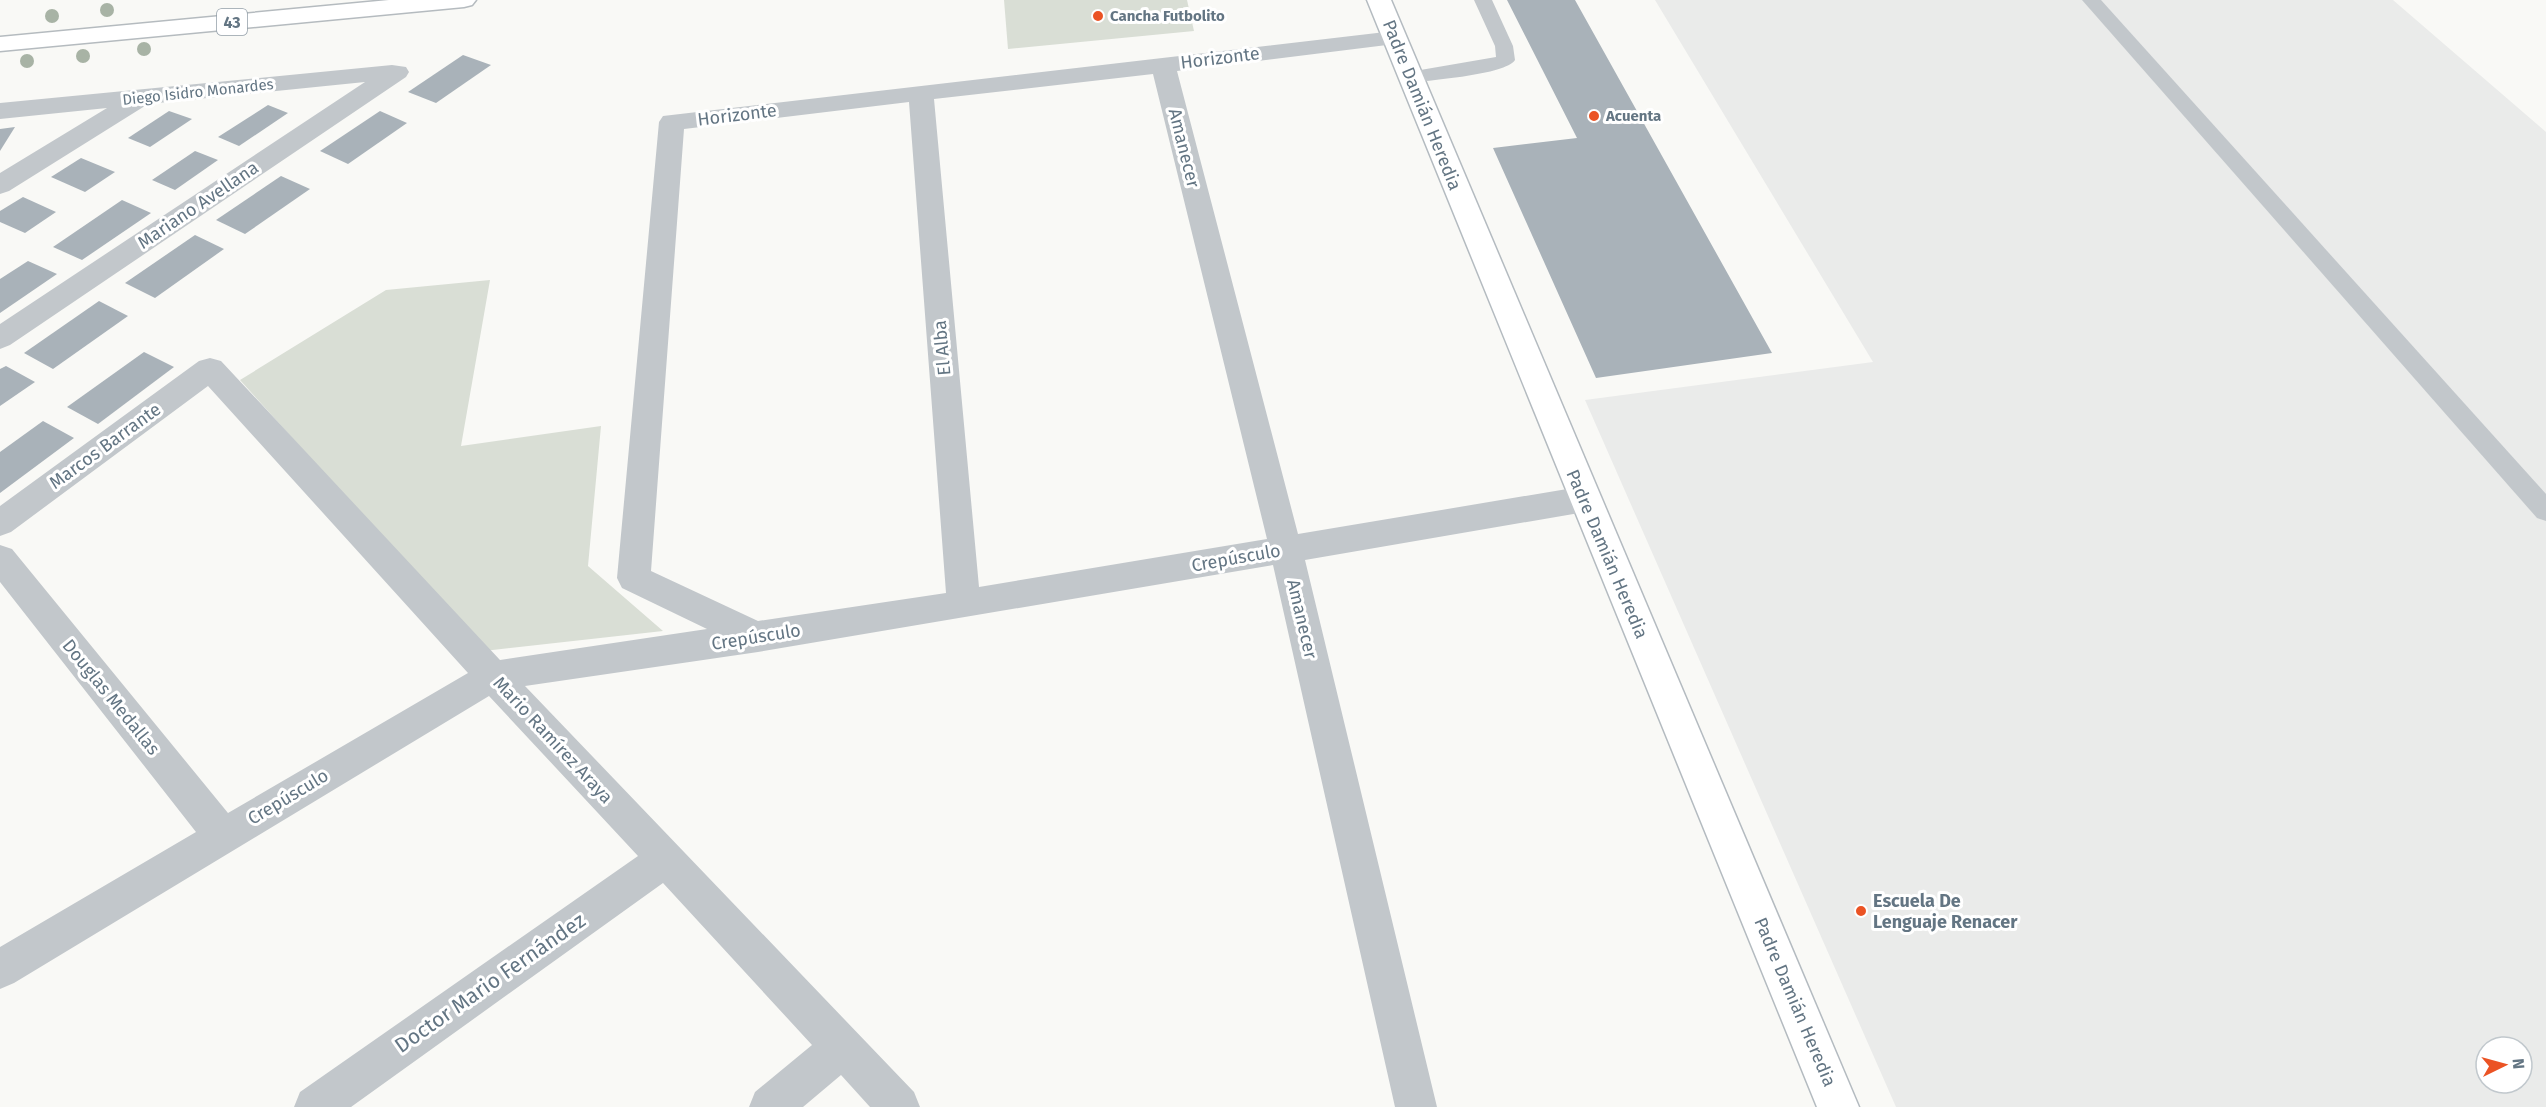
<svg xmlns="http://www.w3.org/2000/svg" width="2546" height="1107" font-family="'Fira Sans',sans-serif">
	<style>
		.built { fill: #eaebea; fill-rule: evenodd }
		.green { fill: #d9ded5 }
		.building { fill: #a9b2b9 }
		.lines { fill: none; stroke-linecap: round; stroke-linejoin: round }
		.secondary-casing { stroke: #b4bbc0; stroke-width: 3 }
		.primary-casing { stroke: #b5bbbf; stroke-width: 3 }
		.lane { fill: #c2c7cb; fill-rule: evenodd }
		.street { fill: #c2c7cb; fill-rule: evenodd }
		.secondary { fill: #fff; fill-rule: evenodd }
		.primary { fill: #fff; fill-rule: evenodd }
		.tree { fill: #a8b3a5 }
		.poi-dot { fill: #eb5324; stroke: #fff; stroke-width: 2 }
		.labels { text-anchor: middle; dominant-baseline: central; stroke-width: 6; stroke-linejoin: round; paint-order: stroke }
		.far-poi-label { font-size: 15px; font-weight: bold; fill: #637583; stroke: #fff; text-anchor: start }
		.far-street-label { font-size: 15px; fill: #637583; stroke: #fff }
		.shield { fill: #fff; stroke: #929ea8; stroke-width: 1.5 }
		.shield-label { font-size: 16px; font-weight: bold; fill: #637583 }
		.street-label { font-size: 18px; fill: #637583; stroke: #fff }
		.poi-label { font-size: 18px; font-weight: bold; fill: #637583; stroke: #fff; text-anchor: start }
		.near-street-label { font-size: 21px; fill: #637583; stroke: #fff }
	</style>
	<rect width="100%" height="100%" fill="#f9f9f6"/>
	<path class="built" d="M1655 0H2393L2546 132V1107H1896L1585 400 1873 362ZM2486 1047H2522V1083H2486Z"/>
	<g class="green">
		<path d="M1004 0H1187L1194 31 1008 49Z"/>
		<path d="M490 280 461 446 601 426 588 566 663 631 484 651 240 380 386 290Z"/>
	</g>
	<g class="building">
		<path d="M1507 0H1575L1772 353 1596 378 1493 148 1577 138Z"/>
		<path d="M463 55 491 65 436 103 408 92Z"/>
		<path d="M268 105 288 113 239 146 218 137Z"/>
		<path d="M169 111 192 119 150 147 128 138Z"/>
		<path d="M380 111 407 123 348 164 320 151Z"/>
		<path d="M15 127 0 151V129Z"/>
		<path d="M195 151 218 160 175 190 152 180Z"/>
		<path d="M81 158 115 172 85 192 51 177Z"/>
		<path d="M281 176 310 189 245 234 216 220Z"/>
		<path d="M23 197 56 212 25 233 0 222V211Z"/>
		<path d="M122 200 151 213 82 260 53 247Z"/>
		<path d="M195 235 224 249 155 298 125 283Z"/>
		<path d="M28 261 57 274 0 313V279Z"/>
		<path d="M99 301 128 316 53 369 24 353Z"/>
		<path d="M144 352 174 367 98 424 67 407Z"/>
		<path d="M6 366 35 382 0 406V369Z"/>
		<path d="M43 421 74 438 0 493V452Z"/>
	</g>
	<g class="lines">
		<defs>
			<path id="secondary" d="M1367 0H1391L1859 1107H1817Z"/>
			<path id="primary" d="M389 0H476L472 5 464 7 0 51V37Z"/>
		</defs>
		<use href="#secondary" class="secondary-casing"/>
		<use href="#primary" class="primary-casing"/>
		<g class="lane">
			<path d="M1474 0H1492L1513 46 1515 60C1505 75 1430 80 1410 83L1403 81 1400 77 1403 73 1496 57 1495 46Z"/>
			<path d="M2082 0H2101L2546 494V521L2537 518Z"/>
		</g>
		<g class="street">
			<path d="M1394 31 1403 33 1406 38 1403 43 1177 71 1298 534 1585 486 1596 490 1601 499 1596 508 1585 512 1305 560 1437 1107H1395L1273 565 758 652 525 686 914 1092 920 1107H870L841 1075 803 1107H749L755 1092 812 1045 663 883 351 1107H294L300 1092 638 856 489 696 14 983 0 989V947L196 832 0 582V545L12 549 228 813 468 673 208 386 11 532 0 536V506L199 361 210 358 221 361 500 660 707 629 622 588 617 578 659 122 663 116ZM1153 74 1267 539 979 587 934 99ZM909 102 946 593 758 621 651 571 684 129Z"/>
			<path d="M392 65 406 67 409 72 406 77 10 345 0 349V324L365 82 148 104 9 191 0 194V173L107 108 0 119V103Z"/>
		</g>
		<use href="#secondary" class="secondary"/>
		<use href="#primary" class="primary"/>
	</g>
	<g class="tree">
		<circle cx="107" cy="10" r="7"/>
		<circle cx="52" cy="16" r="7"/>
		<circle cx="144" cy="49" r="7"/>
		<circle cx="83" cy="56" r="7"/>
		<circle cx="27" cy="61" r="7"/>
	</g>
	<g class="poi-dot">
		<circle cx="1098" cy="16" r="6"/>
		<circle cx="1594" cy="116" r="6"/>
		<circle cx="1861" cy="911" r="6"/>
	</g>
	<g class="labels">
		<g class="far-poi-label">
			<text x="1110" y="16">Cancha Futbolito</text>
			<text x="1606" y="116">Acuenta</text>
		</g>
		<g class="far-street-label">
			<text transform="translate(198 92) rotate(-6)">Diego Isidro Monardes</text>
		</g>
		<rect class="shield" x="217" y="9" width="30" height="26" rx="4.5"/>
		<g class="shield-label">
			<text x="232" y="22">43</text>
		</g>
		<g class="street-label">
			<text transform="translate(1220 58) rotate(-7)">Horizonte</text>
			<text transform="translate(1422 105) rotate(68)">Padre Damián Heredia</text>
			<text transform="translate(737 115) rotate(-7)">Horizonte</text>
			<text transform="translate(1184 148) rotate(76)">Amanecer</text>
			<text transform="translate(198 205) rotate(-34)">Mariano Avellana</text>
			<text transform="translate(942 348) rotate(-95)">El Alba</text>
			<text transform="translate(105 446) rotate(-36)">Marcos Barrante</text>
			<text transform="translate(1607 554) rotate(67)">Padre Damián Heredia</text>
			<text transform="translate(1236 558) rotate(-10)">Crepúsculo</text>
			<text transform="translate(1302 619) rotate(77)">Amanecer</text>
			<text transform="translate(756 637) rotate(-9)">Crepúsculo</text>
			<text transform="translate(111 697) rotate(51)">Douglas Medallas</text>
			<text transform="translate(553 740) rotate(47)">Mario Ramírez Araya</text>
			<text transform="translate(288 797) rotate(-31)">Crepúsculo</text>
			<text transform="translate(1795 1002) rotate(67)">Padre Damián Heredia</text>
		</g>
		<g class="poi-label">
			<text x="1873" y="901">Escuela De<tspan x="1873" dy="21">Lenguaje Renacer</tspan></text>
		</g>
		<g class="near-street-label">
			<text transform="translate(490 983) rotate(-35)">Doctor Mario Fernández</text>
		</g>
	</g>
	<g transform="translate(2504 1065) rotate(85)"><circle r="28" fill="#ffffff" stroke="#c1c8cd" stroke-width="1.5"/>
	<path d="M0-4.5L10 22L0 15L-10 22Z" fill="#eb5324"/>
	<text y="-9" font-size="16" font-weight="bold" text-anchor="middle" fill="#637583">N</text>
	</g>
</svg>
